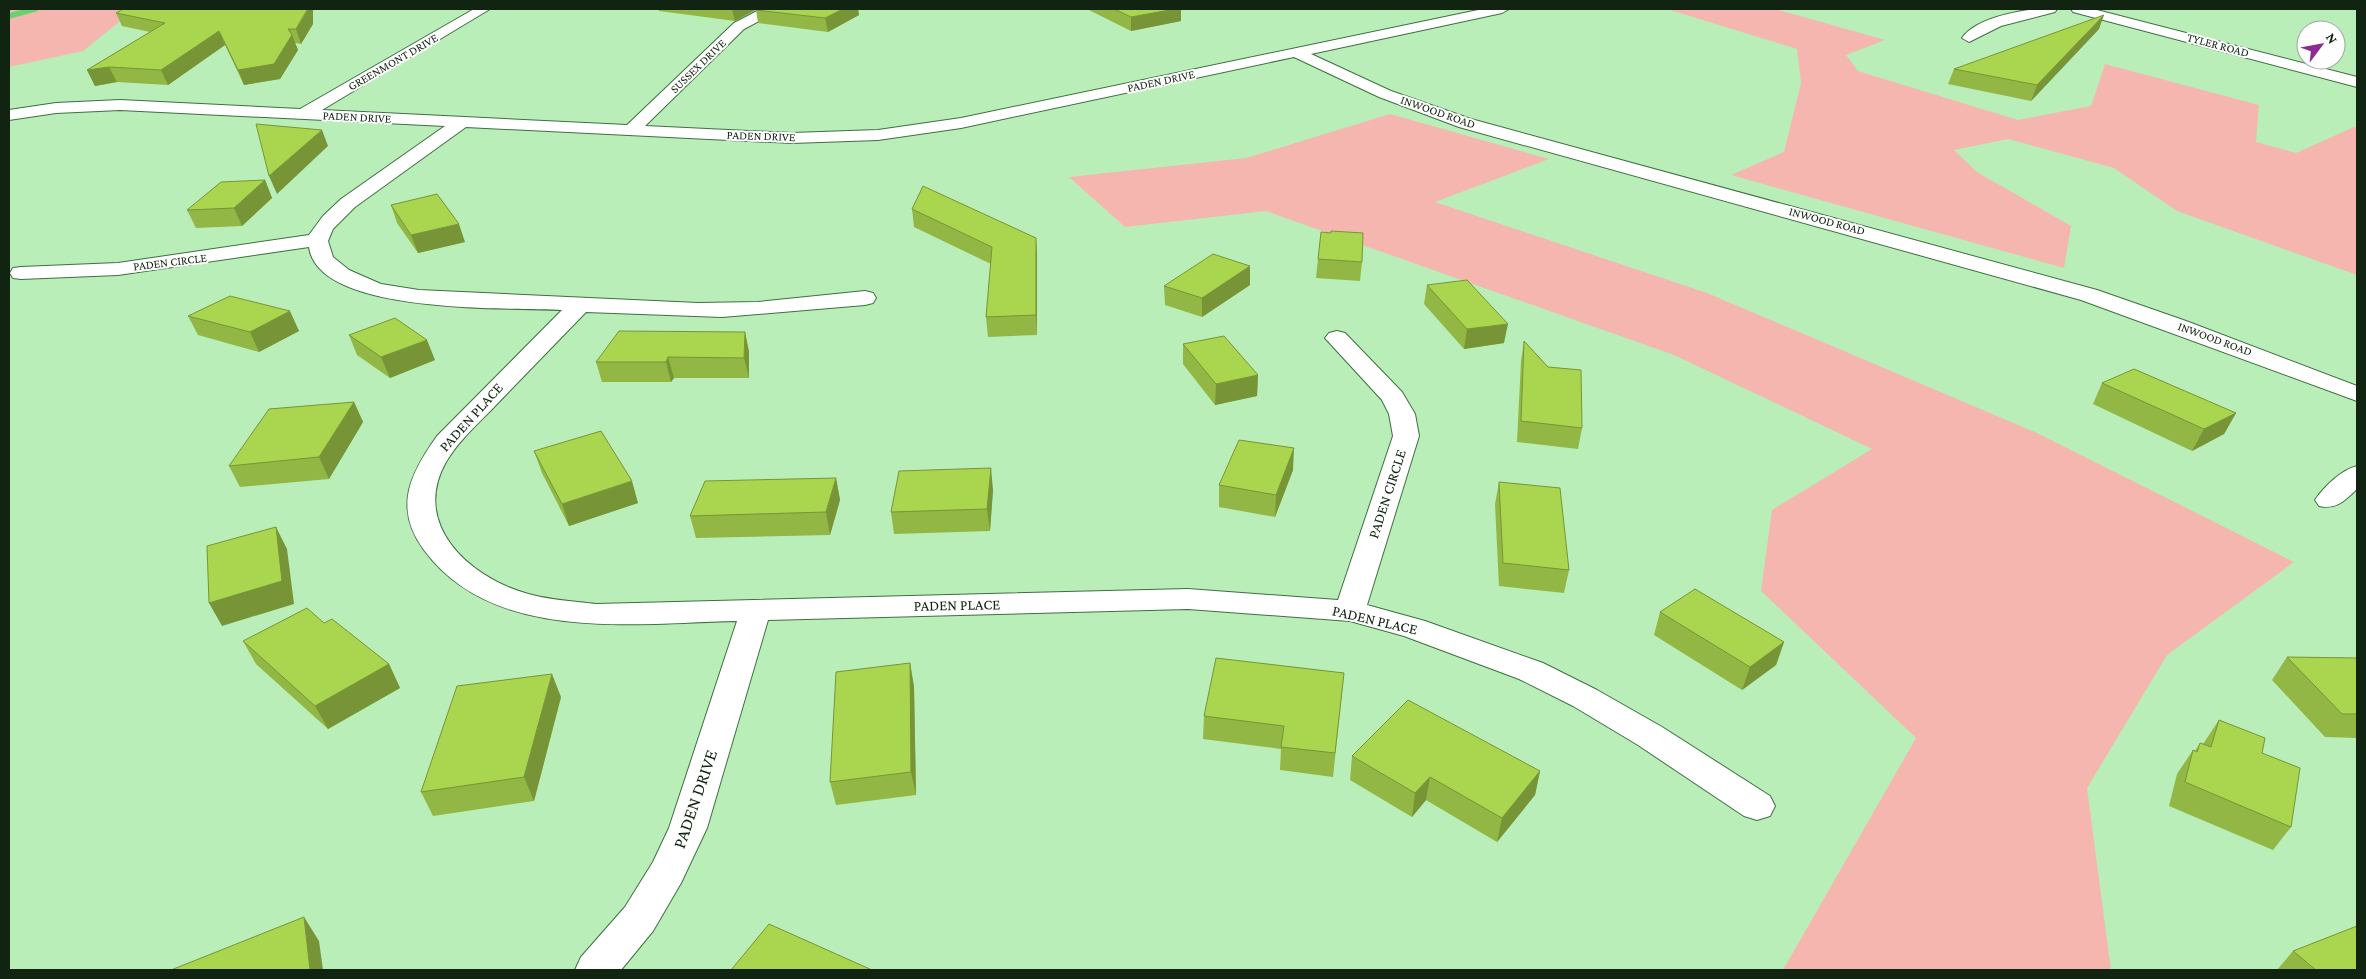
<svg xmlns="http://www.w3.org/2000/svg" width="2366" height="979" font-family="'Crimson Pro',serif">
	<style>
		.green { fill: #f6b6b0 }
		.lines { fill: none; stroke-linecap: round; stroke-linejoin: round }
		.stream { stroke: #69d270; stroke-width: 5.5 }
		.minor-casing { stroke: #3f6f41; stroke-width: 2 }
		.tertiary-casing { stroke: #3f6f41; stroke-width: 2 }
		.minor { fill: #fff; fill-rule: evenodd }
		.tertiary { fill: #fff; fill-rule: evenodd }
		.wall { fill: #92b744 }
		.shaded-wall { fill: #779537 }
		.building { fill: #aad54f; stroke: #779537 }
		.labels { text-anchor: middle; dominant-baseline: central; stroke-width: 4; stroke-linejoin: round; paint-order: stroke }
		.far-street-label { font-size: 12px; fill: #102411; stroke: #fefefe }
		.street-label { font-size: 15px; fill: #102411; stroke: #fefefe }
		.near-street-label { font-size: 18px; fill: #102411; stroke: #fefefe }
	</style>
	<rect width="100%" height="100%" fill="#b9eeb9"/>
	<g class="green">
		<path d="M9 9H135L83 51 9 67Z"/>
		<path d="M1667 9H1775L1885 40 1846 55 1858 71 2018 120 2091 106 2105 64 2259 105 2256 142 2296 153 2354 127 2357 128V275L2177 211 2114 168 2008 139 1954 150 1977 172 2071 226 2064 268 1731 175 1784 152 1801 83 1797 49Z"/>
		<path d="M1390 114 1549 159 1435 202 1707 293 2037 433 2294 562 2167 655 2087 788 2111 970H1783L1916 738 1761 591 1772 510 1872 449 1674 355 1266 211 1125 227 1069 177 1246 158Z"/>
	</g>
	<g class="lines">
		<path class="stream" d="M9 16 35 9"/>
		<defs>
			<g id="minor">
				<path d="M474 9H490L322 110 627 125 734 23 761 9H778L776 12 744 29 645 126 792 133 878 130 961 118 1483 9H1509L1502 13 1311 54 1391 91 1471 119 2097 290 2186 321 2357 386V401L2081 300 1459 127 1379 97 1294 57 961 128 878 140 792 143 466 127 355 207 333 229 328 241 333 257 349 270 381 284 419 290 698 303 758 302 865 291 873 293 876 298 873 303 865 305 722 317 586 312C556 343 526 374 496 405 479 423 459 440 446 462 411 524 468 576 525 593 547 600 572 601 596 604L1188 589 1338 600 1393 436 1389 414 1382 400 1325 338 1329 333 1337 331 1345 333 1402 392 1415 414 1419 436 1367 605 1425 621 1543 663 1597 690 1662 727 1770 796 1775 806 1770 816 1757 820 1744 816 1638 745 1573 706 1519 679 1404 636 1350 621 1188 609 768 620 707 828 681 883 653 931 621 970H575L581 957 625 907 653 862 669 828 737 621C635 623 493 644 424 550 393 508 410 474 437 436L562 310C511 307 318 316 309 247L118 275 21 279 13 278 10 273 13 268 21 267 118 263 309 235 323 216 341 199 445 126 120 110 56 113 9 120V110L56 103 120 100 300 109Z"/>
				<path d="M2057 9 2055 12 2001 26 1969 42 1962 38C1977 16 2032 7 2057 9Z"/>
				<path d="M2357 466V489C2345 500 2337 510 2319 506L2315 500C2324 487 2341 470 2357 466Z"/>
			</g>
			<path id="tertiary" d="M2071 9H2093L2357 77V87L2073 12Z"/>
		</defs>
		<use href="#minor" class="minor-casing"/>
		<use href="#tertiary" class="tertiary-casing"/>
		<use href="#minor" class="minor"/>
		<use href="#tertiary" class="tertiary"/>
	</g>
	<g class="wall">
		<path d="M658 9H757L735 21 659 11Z"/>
		<path d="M757 9H858L859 15 828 32 758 23 756 10Z"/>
		<path d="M1087 9H1181V21L1131 31Z"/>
		<path d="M116 13 313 24 301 44 295 43 298 50 280 79 244 85 225 45 168 85 117 82 95 86 87 70 150 32 122 26Z"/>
		<path d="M2099 29 2031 101 1948 84 1954 69Z"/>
		<path d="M265 180 272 198 242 226 196 228 187 210Z"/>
		<path d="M391 205 465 242 418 253 397 223Z"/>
		<path d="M912 209 1036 238 1037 256V335L988 337 986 317 991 264 914 227Z"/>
		<path d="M1331 233 1362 262 1360 281 1316 278 1318 259Z"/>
		<path d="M1250 266V285L1202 317 1165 305 1164 286Z"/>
		<path d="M1427 285 1504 343 1464 349 1424 304Z"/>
		<path d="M188 316 299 331 259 352 198 335Z"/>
		<path d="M745 332 749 352V378H674L671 382H602L596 362Z"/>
		<path d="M349 335 435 360 390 378 357 355Z"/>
		<path d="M1524 341 1548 367 1582 428 1578 449 1517 442 1521 361Z"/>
		<path d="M1183 344 1258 375 1257 396 1215 405 1183 364Z"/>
		<path d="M2102 383 2236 413 2224 434 2192 451 2093 404Z"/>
		<path d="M354 402 363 422 329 479 240 487 229 466Z"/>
		<path d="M534 451 638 503 569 526 542 473Z"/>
		<path d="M1293 470 1275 517 1219 507V485Z"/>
		<path d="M836 478 840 500 830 535 696 538 690 516Z"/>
		<path d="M1499 482 1569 570 1564 593 1499 586 1495 504Z"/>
		<path d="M993 490 990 531 894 534 891 512Z"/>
		<path d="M1660 612 1784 642 1776 665 1742 690 1654 635Z"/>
		<path d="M324 623 389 664 400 688 328 729 256 664 243 641Z"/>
		<path d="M2287 657 2357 658V738L2325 737 2272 680Z"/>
		<path d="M910 663 914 687 916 795 836 805 830 782Z"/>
		<path d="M1344 673 1333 777 1280 770 1281 749 1203 739 1204 716Z"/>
		<path d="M561 697 534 801 433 816 421 792Z"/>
		<path d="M2219 720 2262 753 2291 827 2273 850 2169 806 2177 774 2193 750 2195 751 2200 743 2203 744Z"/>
		<path d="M1352 756 1540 771 1535 795 1497 842 1426 800 1412 817 1350 780Z"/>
		<path d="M2293 951 2357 970H2277Z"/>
	</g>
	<g class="shaded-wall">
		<path d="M308 9H313V24L301 44 296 29Z"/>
		<path d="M732 9H757L735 21Z"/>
		<path d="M843 9H858L859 15 828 32 825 18Z"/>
		<path d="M1175 9H1181V21L1131 31V17Z"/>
		<path d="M2104 15 2099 29 2031 101 2037 85Z"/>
		<path d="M219 31 225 45 168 85 161 70Z"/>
		<path d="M292 35 298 50 280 79 244 85 238 70Z"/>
		<path d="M109 67 117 82 95 86 87 70Z"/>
		<path d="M322 130 328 146 277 194 269 176Z"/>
		<path d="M265 180 272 198 242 226 234 208Z"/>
		<path d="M459 224 465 242 418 253 411 235Z"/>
		<path d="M1036 238 1037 256V335L1036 315Z"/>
		<path d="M1250 266V285L1202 317V298Z"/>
		<path d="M290 311 299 331 259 352 250 332Z"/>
		<path d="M1508 324 1504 343 1464 349 1467 329Z"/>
		<path d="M745 332 749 352V378L744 358Z"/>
		<path d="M427 340 435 360 390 378 381 357Z"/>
		<path d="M668 357 674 378 671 382 666 362Z"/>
		<path d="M1258 375 1257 396 1215 405 1216 384Z"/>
		<path d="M354 402 363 422 329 479 319 457Z"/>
		<path d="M2236 413 2224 434 2192 451 2204 429Z"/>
		<path d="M1294 448 1293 470 1275 517 1276 495Z"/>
		<path d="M991 468 993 490 990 531 987 509Z"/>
		<path d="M836 478 840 500 830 535 826 512Z"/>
		<path d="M632 481 638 503 569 526 562 504Z"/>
		<path d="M276 527 287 549 294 604 222 626 209 603Z"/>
		<path d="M1784 642 1776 665 1742 690 1750 667Z"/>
		<path d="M910 663 914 687 916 795 911 772Z"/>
		<path d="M389 664 400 688 328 729 315 706Z"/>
		<path d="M552 674 561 697 534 801 524 777Z"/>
		<path d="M1540 771 1535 795 1497 842 1502 818Z"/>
		<path d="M1430 777 1426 800 1412 817 1415 793Z"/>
		<path d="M304 917 319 941 323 970H310Z"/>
	</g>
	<g class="building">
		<path d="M123 9H308L307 10 296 29H288L292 35 274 64 238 70 219 31 161 70 109 67 87 70 165 23 116 13Z"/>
		<path d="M757 9H843L825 18 756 10Z"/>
		<path d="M1114 9H1175L1131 17Z"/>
		<path d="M2104 15 2037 85 1954 69Z"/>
		<path d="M256 124 322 130 269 176Z"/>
		<path d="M265 180 234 208 187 210 221 182Z"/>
		<path d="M923 186 1036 238V315L986 317 992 247 912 209Z"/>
		<path d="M437 194 459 224 411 235 391 205Z"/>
		<path d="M1331 231 1363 233 1362 262 1318 259 1321 232 1331 233Z"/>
		<path d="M1213 254 1250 266 1202 298 1164 286Z"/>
		<path d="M1467 280 1508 324 1467 329 1427 285Z"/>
		<path d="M230 296 290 311 250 332 188 316Z"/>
		<path d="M395 318 427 340 381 357 349 335Z"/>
		<path d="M619 331 745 332 744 358 668 357 666 362H596Z"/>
		<path d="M1224 336 1258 375 1216 384 1183 344Z"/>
		<path d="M1524 341 1548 367 1581 370 1582 428 1521 421Z"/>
		<path d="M2134 369 2236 413 2204 429 2102 383Z"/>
		<path d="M354 402 319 457 229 466 269 409Z"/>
		<path d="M601 431 632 481 562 504 534 451Z"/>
		<path d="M1239 440 1294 448 1276 495 1219 485Z"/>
		<path d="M991 468 987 509 891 512 899 471Z"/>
		<path d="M836 478 826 512 690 516 705 481Z"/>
		<path d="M1499 482 1560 488 1569 570 1503 563Z"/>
		<path d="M276 527 282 581 209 603 207 546Z"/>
		<path d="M1695 589 1784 642 1750 667 1660 612Z"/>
		<path d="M307 608 324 623 332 619 389 664 315 706 243 641Z"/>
		<path d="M2287 657 2357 658V714H2342Z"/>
		<path d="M1216 658 1344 673 1335 753 1281 747 1284 726 1204 716Z"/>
		<path d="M910 663 911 772 830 782 836 672Z"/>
		<path d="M552 674 524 777 421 792 457 686Z"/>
		<path d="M1408 700 1540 771 1502 818 1430 777 1415 793 1352 756Z"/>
		<path d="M2219 720 2265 738 2262 753 2300 768 2291 827 2185 782 2193 750 2197 752 2200 743 2211 747Z"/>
		<path d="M304 917 310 970H171Z"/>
		<path d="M769 924 872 970H731Z"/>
		<path d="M2357 926V970H2316L2293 951Z"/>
	</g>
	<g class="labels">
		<g class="far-street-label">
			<text transform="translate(2218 45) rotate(15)">TYLER ROAD</text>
			<text transform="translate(393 62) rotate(-30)">GREENMONT DRIVE</text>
			<text transform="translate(698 66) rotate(-44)">SUSSEX DRIVE</text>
			<text transform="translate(1161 81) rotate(-12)">PADEN DRIVE</text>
			<text transform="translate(1438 112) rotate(19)">INWOOD ROAD</text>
			<text transform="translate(357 117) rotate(3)">PADEN DRIVE</text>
			<text transform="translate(761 136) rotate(2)">PADEN DRIVE</text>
			<text transform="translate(1827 221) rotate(15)">INWOOD ROAD</text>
			<text transform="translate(170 262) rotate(-7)">PADEN CIRCLE</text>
			<text transform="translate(2215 339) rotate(20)">INWOOD ROAD</text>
		</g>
		<g class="street-label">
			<text transform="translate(471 417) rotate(-48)">PADEN PLACE</text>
			<text transform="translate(1387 494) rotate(-72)">PADEN CIRCLE</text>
			<text transform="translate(957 605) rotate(-1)">PADEN PLACE</text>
			<text transform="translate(1375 620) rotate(13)">PADEN PLACE</text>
		</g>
		<g class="near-street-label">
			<text transform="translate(695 799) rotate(-71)">PADEN DRIVE</text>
		</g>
	</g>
	<rect width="2366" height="979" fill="none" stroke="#102411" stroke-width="20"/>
	<g transform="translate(2321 45) rotate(58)"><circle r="24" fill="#fefefe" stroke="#9fa79f"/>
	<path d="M0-4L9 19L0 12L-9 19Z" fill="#8d2b94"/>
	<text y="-8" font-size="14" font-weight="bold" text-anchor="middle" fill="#102411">N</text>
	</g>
</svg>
